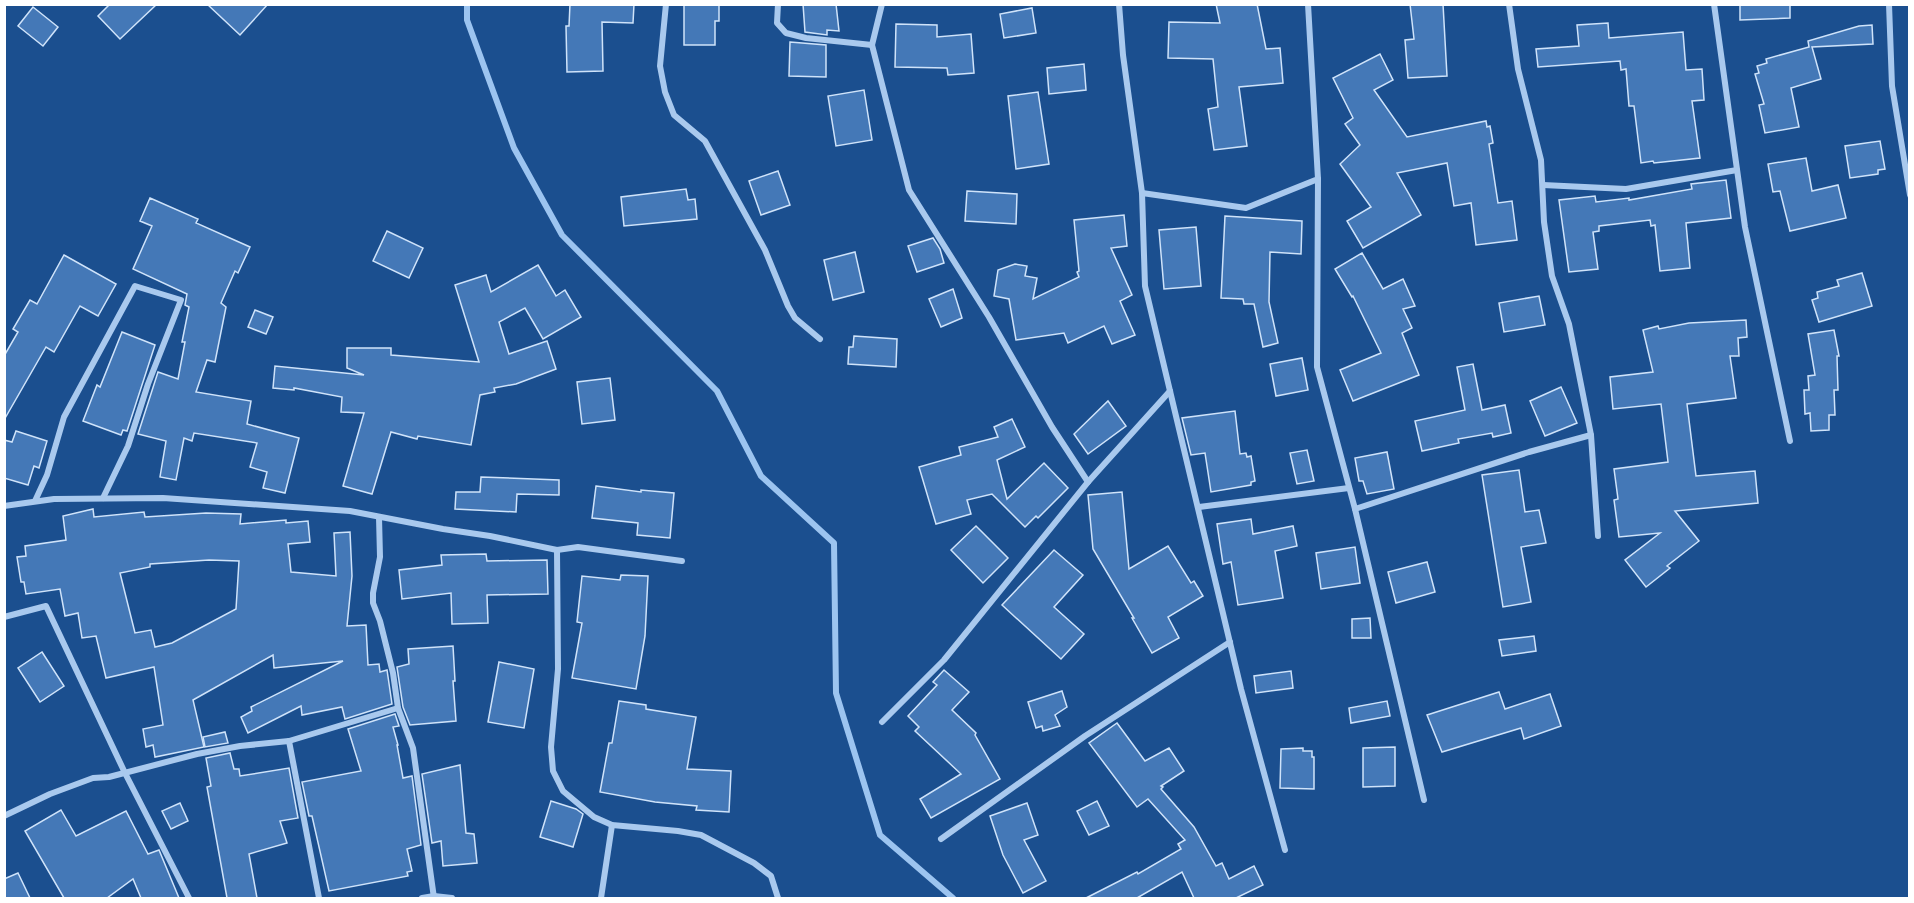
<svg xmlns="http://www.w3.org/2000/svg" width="1914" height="903" font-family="Figtree,sans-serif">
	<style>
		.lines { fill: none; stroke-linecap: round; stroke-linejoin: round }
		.stream { stroke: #9cc4f0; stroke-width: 6 }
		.building { fill: #4478b7; stroke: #cfe3fa; stroke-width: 1.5; fill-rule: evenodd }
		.minor { stroke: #a9c9ee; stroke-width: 6 }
	</style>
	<rect width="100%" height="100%" fill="#1b4f8f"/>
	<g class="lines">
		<path class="stream" d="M467 4V20L514 148 562 235 717 391 761 476 834 543 836 693 880 835 953 898"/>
	</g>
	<g class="building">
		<path d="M110 4H157L120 39 98 16Z"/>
		<path d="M207 4H268L240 35Z"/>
		<path d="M570 4H634L633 23 602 22 603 71 567 72 566 26H569Z"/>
		<path d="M684 4H719V21H715V45H684Z"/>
		<path d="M803 4H836L839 31 827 30V35L805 32Z"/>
		<path d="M1216 4H1257L1266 49 1280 48 1283 83 1239 87 1247 146 1214 150 1208 109 1218 107 1213 59 1168 58 1169 22 1220 23Z"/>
		<path d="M1410 4H1443L1447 76 1408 78 1405 40 1414 39Z"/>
		<path d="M1740 4H1790V18L1740 20Z"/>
		<path d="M33 7 58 27 43 46 18 26Z"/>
		<path d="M1032 8 1036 33 1004 38 1000 14Z"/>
		<path d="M1608 23 1609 38 1683 32 1686 70 1702 69 1704 100 1692 101 1700 158 1654 163 1653 161 1641 163 1634 106H1629L1626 69 1621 70 1620 61 1538 67 1536 49 1579 46 1577 25Z"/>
		<path d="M896 24 937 25V37L971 34 974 73 948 75 947 68 895 67Z"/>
		<path d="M1872 25 1873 44 1812 47 1821 79 1791 88 1799 127 1765 133 1759 105 1764 104 1755 74 1759 73 1757 66 1767 63 1766 59 1809 47 1808 41 1859 26Z"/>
		<path d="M790 42 826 45V77L789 76Z"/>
		<path d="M1380 54 1393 80 1374 90 1407 137 1486 121 1487 127 1490 126 1493 143 1489 144 1498 203 1512 201 1517 240 1476 245 1471 203 1454 206 1447 163 1397 173 1421 215 1363 248 1347 221 1371 207 1340 164 1360 145 1345 124 1353 118 1333 78Z"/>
		<path d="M1084 64 1086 90 1049 94 1047 68Z"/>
		<path d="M864 90 872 140 836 146 828 96Z"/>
		<path d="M1038 92 1049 164 1016 169 1008 96Z"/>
		<path d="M1880 141 1885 169 1878 170V174L1850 178 1845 146Z"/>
		<path d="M1806 158 1812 191 1838 185 1846 218 1790 231 1780 191 1773 192 1768 164Z"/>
		<path d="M778 171 790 205 761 215 749 181Z"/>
		<path d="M1726 180 1731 218 1686 223 1690 268 1660 271 1655 225 1651 226 1650 220 1599 226V231L1593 232 1598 269 1569 272 1559 200 1595 196 1596 202 1629 198V200L1692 189 1691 184Z"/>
		<path d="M686 189 688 200 695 199 697 219 624 226 621 197Z"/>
		<path d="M967 191 1017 194 1016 224 965 221Z"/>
		<path d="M150 198 198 219 196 223 250 247 238 273 235 271 221 303 226 307 215 362 207 360 196 392 251 401 247 424 299 438 285 493 263 488 267 472 250 467 257 443 194 433 192 441 184 438 176 480 160 477 166 441 138 434 158 372 178 379 185 342H182L189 307 185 305 187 294 133 269 152 226 140 221Z"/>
		<path d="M1124 215 1127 246 1111 248 1132 295 1120 301 1135 335 1112 344 1104 326 1068 343 1064 333 1016 340 1009 299 994 296 998 270 1015 264 1027 266 1025 276 1037 278 1033 299 1079 277 1077 272 1079 271 1074 220Z"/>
		<path d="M1225 216 1302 221 1301 254 1270 252 1269 302 1278 343 1263 347 1254 304H1244L1243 299 1221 298Z"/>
		<path d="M1196 227 1201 286 1164 289 1159 230Z"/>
		<path d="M387 231 423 248 409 278 373 261Z"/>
		<path d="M933 238 940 249 944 263 917 272 908 246Z"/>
		<path d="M855 252 864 292 833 300 824 260Z"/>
		<path d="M1362 253 1383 289 1403 279 1415 306 1403 309 1412 328 1402 333 1419 375 1353 401 1340 370 1381 353 1353 296 1352 297 1335 269Z"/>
		<path d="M64 255 116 284 98 316 80 306 54 352 46 347 4 420V356L18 332 13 329 30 300 37 304Z"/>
		<path d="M538 265 556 296 565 290 581 317 543 339 525 308 499 322 509 354 547 341 556 369 516 384 494 388 495 392 480 395 471 445 418 436 417 439 391 432 372 494 343 486 364 413 341 412 342 397 294 388V390L273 388 275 366 364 375 347 368V348H391V355L479 362 455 285 486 275 491 292Z"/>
		<path d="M1862 273 1872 306 1819 322 1812 300 1818 298 1817 292 1839 286 1837 280Z"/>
		<path d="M953 289 962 318 941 327 929 299Z"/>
		<path d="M1539 296 1545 325 1504 332 1499 303Z"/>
		<path d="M255 310 273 317 266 334 248 327Z"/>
		<path d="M1746 320 1747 337 1738 338 1739 356H1730L1736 398 1687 404 1696 476 1755 471 1758 503 1675 511 1699 541 1667 566 1670 568 1646 587 1625 560 1660 533 1619 537 1614 500 1618 499 1614 469 1668 462 1661 404 1613 409 1610 377 1653 372 1643 330 1658 326 1659 329 1689 323Z"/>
		<path d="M1834 330 1839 356H1837L1838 390H1834L1835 415H1829V430L1811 431 1810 413 1805 414 1804 390H1809L1808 376 1815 375 1808 334Z"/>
		<path d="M122 332 155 345 127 431 123 430 121 435 83 421 97 385 100 387Z"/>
		<path d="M854 336 897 339 896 367 848 364 849 347H853Z"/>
		<path d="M1302 358 1308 390 1276 396 1270 364Z"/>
		<path d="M1473 364 1482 410 1505 405 1511 433 1493 437 1492 433 1458 439 1459 443 1422 451 1415 421 1465 410 1457 367Z"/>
		<path d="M610 378 615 420 582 424 577 382Z"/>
		<path d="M1561 387 1577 423 1545 436 1530 401Z"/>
		<path d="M1108 401 1126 426 1088 454 1074 434Z"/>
		<path d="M1235 411 1240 454 1246 453 1247 457 1251 456 1255 481 1251 482V485L1211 492 1205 453 1191 455 1182 418Z"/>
		<path d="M1012 419 1025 447 997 460 1007 499 1044 463 1068 488 1038 518 1036 516 1025 527 992 494 967 500 971 514 936 524 919 467 961 455 959 447 998 437 994 427Z"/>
		<path d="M16 431 47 441 39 468 34 466 28 485 4 478V440L12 442Z"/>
		<path d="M1307 450 1314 481 1297 484 1290 453Z"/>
		<path d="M1387 452 1394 489 1367 494 1363 481H1359L1355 458Z"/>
		<path d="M1519 470 1525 512 1539 510 1546 543 1521 547 1531 602 1503 607 1482 475Z"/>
		<path d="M481 477 559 480V495L517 494 516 512 455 509 456 492H480Z"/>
		<path d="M596 486 641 492V490L674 493 670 538 637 535 638 523 592 518Z"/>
		<path d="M1122 492 1129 569 1168 546 1191 583 1194 581 1203 596 1168 617 1179 638 1152 653 1132 618H1134L1093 549 1088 495Z"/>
		<path d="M93 509 94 517 144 512 145 517 206 513 241 514 240 524 286 520V523L308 521 310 542 288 544 291 572 336 576 334 533 350 532 352 576 347 626 366 625 368 665 379 664 380 672 387 670 392 704 345 719 342 707 302 715 301 706 248 733 241 717 252 711 251 707 343 661 274 668 273 655 193 700 204 747 155 757 153 745 146 747 143 729 163 725 154 667 106 678 96 636 82 638 78 613 65 616 60 589 26 594 24 582H21L17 557 26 556 25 546 66 540 63 516ZM209 560 239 561 236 609 172 643 155 647 151 630 135 633 120 573 150 567V564Z"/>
		<path d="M1251 519 1253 534 1293 526 1297 546 1275 551 1283 598 1238 605 1231 562 1223 564 1217 524Z"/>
		<path d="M976 526 1008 558 983 583 951 550Z"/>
		<path d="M1355 547 1360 583 1321 589 1316 553Z"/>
		<path d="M1054 550 1083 575 1054 607 1084 634 1061 659 1002 605Z"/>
		<path d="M486 554 487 561 547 560 548 594 487 595 488 623 452 624 451 593 402 599 399 570 442 565 441 555Z"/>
		<path d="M1427 562 1435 592 1396 603 1388 572Z"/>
		<path d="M621 575 648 576 645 636 636 689 572 678 582 623 577 622 582 576 620 580Z"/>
		<path d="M1370 618 1371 638H1352V619Z"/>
		<path d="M1534 636 1536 651 1502 656 1499 640Z"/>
		<path d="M453 646 455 681H453L456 721 410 725 403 707 397 667 409 664 408 649Z"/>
		<path d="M42 652 64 686 40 702 18 668Z"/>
		<path d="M499 662 534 669 524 728 488 722Z"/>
		<path d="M944 670 969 692 952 710 976 733 975 735 1000 779 931 818 920 799 961 774 915 731 919 727 908 716 937 685 933 682Z"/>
		<path d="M1291 671 1293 688 1256 693 1254 676Z"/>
		<path d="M1062 691 1067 707 1055 715 1060 726 1043 731 1042 726 1036 728 1028 702Z"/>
		<path d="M1499 692 1505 709 1550 694 1561 726 1524 739 1521 728 1442 752 1427 715Z"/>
		<path d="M619 701 646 705V709L696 717 687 769 731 771 729 812 696 810 697 806 655 802 600 792 609 743H612Z"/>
		<path d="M1387 701 1390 716 1351 723 1349 708Z"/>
		<path d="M395 714 399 726 393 727 398 745H397L403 778 412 776 421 845 407 849 412 871 407 872 408 876 329 891 312 816H309L302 782 361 771 348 729Z"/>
		<path d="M1117 723 1145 761 1169 748 1184 771 1161 786 1163 787 1161 789 1194 827 1216 866 1222 863 1229 879 1254 866 1263 885 1236 898H1194L1182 872 1137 898H1086L1137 872 1138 874 1181 849 1178 844 1185 840 1148 799 1137 807 1089 743Z"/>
		<path d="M225 732 228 743 205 747 203 737Z"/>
		<path d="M1395 747V786L1363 787V748Z"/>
		<path d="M1303 748V751H1312V757H1314V789L1280 788 1281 749Z"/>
		<path d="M230 753 234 769H239L240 776 289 768 298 818 280 821 287 843 249 854 257 898H227L207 787 211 786 206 758Z"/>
		<path d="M460 765 466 833 474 834 477 863 443 866 441 841 432 843 422 774Z"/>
		<path d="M551 801 576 809 583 814 573 847 540 837Z"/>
		<path d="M1097 801 1109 826 1089 835 1077 811Z"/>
		<path d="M180 803 188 821 171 829 162 811Z"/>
		<path d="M1027 803 1038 835 1024 840 1046 881 1023 893 1003 855 990 816Z"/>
		<path d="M61 810 76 836 126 811 148 854 159 850 179 898H141L133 879 107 898H64L25 831Z"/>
		<path d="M18 873 30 898H4V879Z"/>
	</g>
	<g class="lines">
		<g class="minor">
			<path d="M666 4 660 66 665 92 674 115 705 141 765 250 788 306 795 318 820 339"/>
			<path d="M778 4 777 23 786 33 806 38 872 45"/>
			<path d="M882 4 872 45 909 190 989 317 1052 427 1088 482"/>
			<path d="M1119 4 1123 55 1142 193 1145 286 1241 689 1285 850"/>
			<path d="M1509 4 1518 69 1541 160 1544 222 1552 276 1569 324 1591 435 1598 536"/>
			<path d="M1714 4 1745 227 1790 441"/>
			<path d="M1889 4 1892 86 1910 195"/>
			<path d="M1318 179 1317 367 1355 509 1424 800"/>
			<path d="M1543 185 1626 189 1737 170"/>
			<path d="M1142 193 1246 208 1318 179 1308 4"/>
			<path d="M35 501 47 475 64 417 135 286 181 300 148 384 128 446 103 498"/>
			<path d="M4 506 54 499 163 498 350 511 443 529 490 536 557 550 578 547 682 561"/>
			<path d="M1199 507 1349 488"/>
			<path d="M1355 509 1529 452 1591 435"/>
			<path d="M379 517 380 557 373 593V603L380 621 393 673 398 708 413 748 434 898"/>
			<path d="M557 550 558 669 551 747 553 771 563 791 594 817 612 825 678 831 701 835 754 863 771 876 778 898"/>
			<path d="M4 617 46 606 125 773 189 898"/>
			<path d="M882 722 944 660 1088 482 1170 391"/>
			<path d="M289 741 319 898"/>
			<path d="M4 816 50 794 93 778 109 777 197 754 240 746 289 741 398 708"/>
			<path d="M941 839 1085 736 1230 642"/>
			<path d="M422 898 434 896 452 898"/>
			<path d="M601 898 612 825"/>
		</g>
	</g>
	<rect width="1914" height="903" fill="none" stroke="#ffffff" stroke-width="12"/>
</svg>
